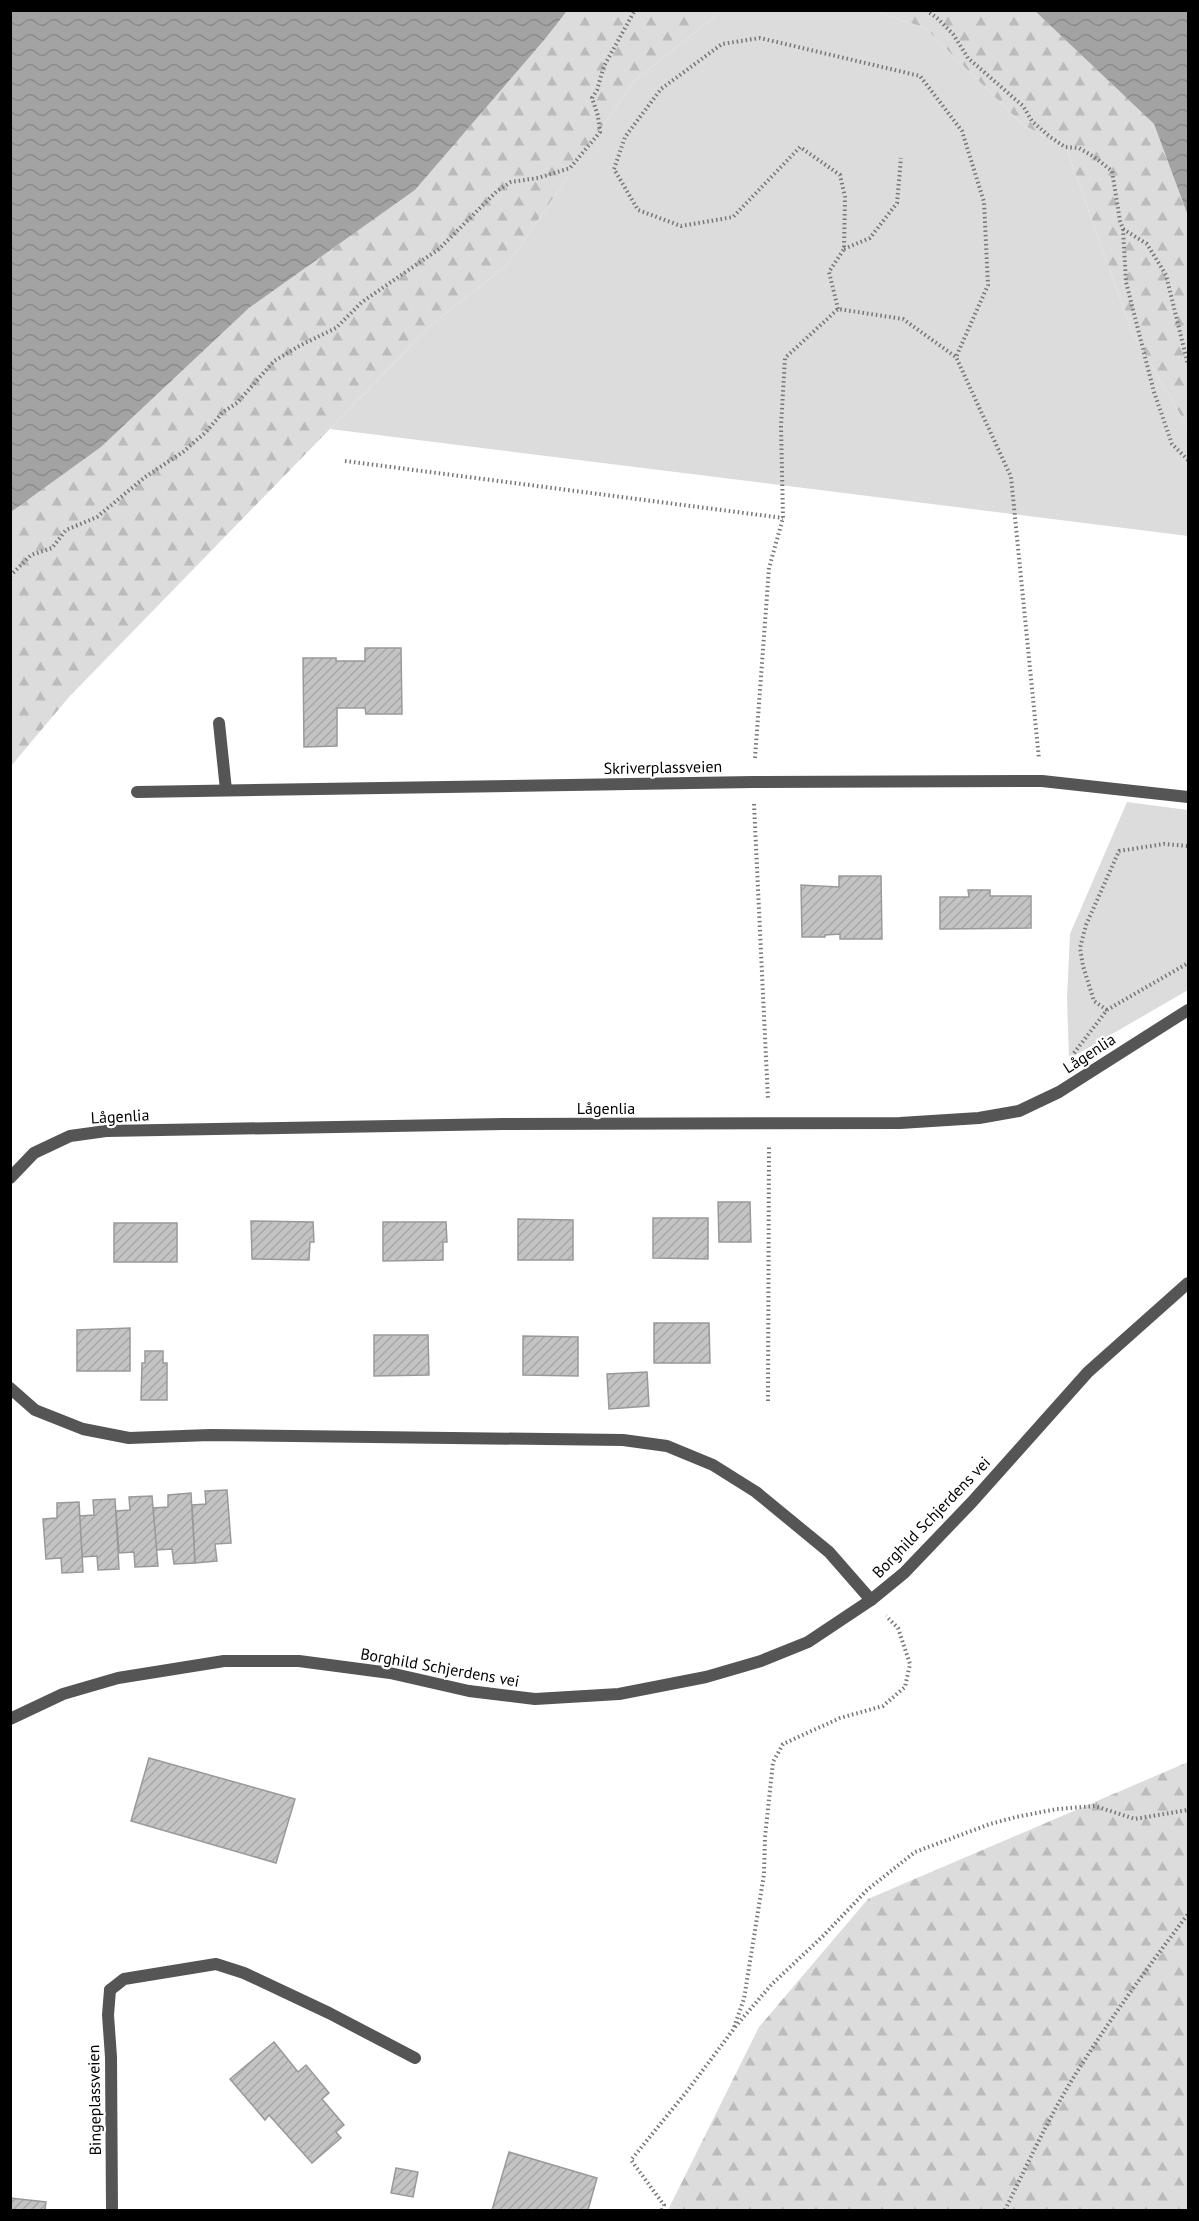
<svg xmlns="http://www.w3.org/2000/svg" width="1199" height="2221" font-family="'PT Sans',sans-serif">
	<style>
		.forest { fill: url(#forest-firs) }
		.park { fill: #dcdcdc }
		.water { fill: url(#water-waves) }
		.building { fill: url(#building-hatch); stroke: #999; stroke-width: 1.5 }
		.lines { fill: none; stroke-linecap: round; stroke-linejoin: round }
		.path { stroke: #777; stroke-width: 4; stroke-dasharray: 1.5 3; stroke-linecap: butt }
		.service { stroke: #555; stroke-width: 12 }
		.minor { stroke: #555; stroke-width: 12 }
		.labels { text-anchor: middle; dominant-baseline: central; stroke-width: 4.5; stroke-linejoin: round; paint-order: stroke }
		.street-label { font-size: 16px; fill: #000; stroke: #fff }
	</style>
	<defs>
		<pattern id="forest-firs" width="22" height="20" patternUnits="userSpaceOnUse" patternTransform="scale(1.5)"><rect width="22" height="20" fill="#dcdcdc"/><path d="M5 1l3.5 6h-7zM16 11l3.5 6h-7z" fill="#bbb"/></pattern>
		<pattern id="water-waves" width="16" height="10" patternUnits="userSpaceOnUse" patternTransform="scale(1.5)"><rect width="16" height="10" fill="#a3a3a3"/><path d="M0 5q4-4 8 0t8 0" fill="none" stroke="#8b8b8b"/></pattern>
		<pattern id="building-hatch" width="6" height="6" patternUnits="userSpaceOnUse" patternTransform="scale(1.5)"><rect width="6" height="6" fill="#c4c4c4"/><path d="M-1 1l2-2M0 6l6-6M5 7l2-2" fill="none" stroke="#a7a7a7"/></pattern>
	</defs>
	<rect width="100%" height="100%" fill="#fff"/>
	<g class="forest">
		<path d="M567 11H722L634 81 507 265 431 325 69 697 11 766V512L101 447 249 308 415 190 545 39Z"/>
		<path d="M875 11H1035L1154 124 1188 216V428L1132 332 1067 150 1022 124 925 28Z"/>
		<path d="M1188 1762V2210H668L759 2027 868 1899Z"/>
	</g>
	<g class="park">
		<path d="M722 11H875L925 28 1022 124 1067 150 1132 332 1188 428V536L330 429 431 325 507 265 634 81Z"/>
		<path d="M1127 802 1188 810V990L1069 1059 1067 998 1070 934Z"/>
	</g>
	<g class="water">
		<path d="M11 10H567V11L545 39 415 190 249 308 101 447 11 512Z"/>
		<path d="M1035 11H1188V216L1154 124Z"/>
	</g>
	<g class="building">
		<path d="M365 648H401L402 714H366L365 708H337V746L304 747 303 658H336V661H365Z"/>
		<path d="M839 876H881L882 939H840V934L825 935V937H802L801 885 839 887Z"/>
		<path d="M968 890H990V896H1031V928L940 929V897H969Z"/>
		<path d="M718 1202H750L751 1242H719Z"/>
		<path d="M653 1218H708V1259L653 1258Z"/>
		<path d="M518 1219 573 1220V1260H518Z"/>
		<path d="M251 1221 313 1222 314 1242H310L309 1260 252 1259Z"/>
		<path d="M383 1222H446L447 1242H443V1260L383 1261Z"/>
		<rect x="114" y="1223" width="63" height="39"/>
		<path d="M654 1323H709L710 1363H654Z"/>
		<path d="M130 1328V1371H77V1330Z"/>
		<path d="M374 1335H428L429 1375 374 1376Z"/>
		<path d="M523 1336 578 1337V1376L523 1375Z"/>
		<path d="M145 1351H163V1363H167V1400H141L142 1363H145Z"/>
		<path d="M647 1372 649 1406 609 1409 607 1374Z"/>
		<path d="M227 1490 231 1543 215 1544 217 1561 195 1563 192 1505 206 1504 205 1491Z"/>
		<path d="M191 1493 195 1563 174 1564 172 1549 156 1550 153 1508 168 1507V1495Z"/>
		<path d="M152 1496 158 1566 135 1567 134 1552 119 1553 116 1511 130 1510 129 1497Z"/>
		<path d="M115 1499 119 1569 98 1570 97 1556 82 1557 79 1516 94 1515 93 1500Z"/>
		<path d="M79 1502 83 1572 62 1573 61 1558 46 1559 43 1519 57 1518V1503Z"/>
		<path d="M149 1758 295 1799 276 1863 131 1821Z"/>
		<path d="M274 2042 298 2072 306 2065 329 2093 322 2099 344 2125 336 2132 341 2138 312 2163 269 2115 265 2120 230 2079Z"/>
		<path d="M509 2152 597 2178 588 2210H492Z"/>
		<path d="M396 2168 418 2172 413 2197 391 2193Z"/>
		<path d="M10 2198 46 2202 45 2210H10Z"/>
	</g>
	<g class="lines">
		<g class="path">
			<path d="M926 10 937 18 953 34 968 58 1023 106 1032 121 1050 137 1065 147 1079 148 1094 157 1112 171 1120 221 1123 229 1126 282 1154 392 1172 444 1188 460"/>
			<path d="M1123 229 1147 244 1166 275 1188 365"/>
			<path d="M844 249 870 238 897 203 901 158"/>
			<path d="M838 309 829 272 844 249 845 197 840 175 800 147 733 217 681 226 638 210 614 169 625 137 661 89 722 44 760 38 920 76 962 131 984 202 988 285 956 357"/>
			<path d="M345 461 783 518"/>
			<path d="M10 576 31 555 52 548 66 530 97 517 145 477 183 452 206 432 223 412 237 403 274 361 301 345 336 328 362 302 439 249 497 191 511 182 538 178 570 168 600 132 598 116 592 98 597 90 604 66 635 10"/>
			<path d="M755 758 769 568 783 518 781 426 785 358 838 309 903 319 956 357 1011 477 1039 759"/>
			<path d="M754 804 768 1100"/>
			<path d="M1107 1010 1094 1001 1083 966 1080 948 1086 925 1119 851 1164 844 1188 846"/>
			<path d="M1074 1053 1107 1010 1188 963"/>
			<path d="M768 1401 769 1146"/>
			<path d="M735 2027 772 1984 823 1936 867 1890 915 1852 990 1824 1016 1817 1057 1809 1095 1806 1135 1819 1188 1810"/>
			<path d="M662 2210 664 2205 631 2160 688 2090 733 2030 744 1999 764 1874 765 1837 773 1762 783 1744 840 1718 883 1706 905 1687 910 1664 898 1628 886 1616"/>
			<path d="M1005 2210C1029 2161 1052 2110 1082 2064 1115 2012 1151 1963 1188 1914"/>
		</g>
		<g class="service">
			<path d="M219 723 226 790"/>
			<path d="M110 1990 124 1979 216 1964 244 1973 329 2013 415 2058"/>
		</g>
		<g class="minor">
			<path d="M137 792 753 782 1042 781 1188 797"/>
			<path d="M10 1178 34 1153 70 1136 106 1131 503 1124 900 1123 979 1118 1019 1111 1059 1092 1188 1010"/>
			<path d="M10 1388 35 1410 83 1429 129 1438 210 1435 623 1440 667 1446 713 1465 756 1492 829 1552 871 1600"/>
			<path d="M10 1719 63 1694 118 1678 224 1661H299L390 1673 469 1691 535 1699 619 1694 706 1677 761 1661 808 1642 871 1600 904 1573 972 1502 1088 1372 1188 1283"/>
			<path d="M110 1990 108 2015 111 2057 112 2210"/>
		</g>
	</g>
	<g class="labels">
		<g class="street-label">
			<text transform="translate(663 767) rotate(-1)">Skriverplassveien</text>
			<text transform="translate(1089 1053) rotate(-33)">Lågenlia</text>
			<text x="606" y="1108">Lågenlia</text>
			<text transform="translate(120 1116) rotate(-3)">Lågenlia</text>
			<text transform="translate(931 1517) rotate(-46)">Borghild Schjerdens vei</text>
			<text transform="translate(440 1667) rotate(10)">Borghild Schjerdens vei</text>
			<text transform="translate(94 2100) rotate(-91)">Bingeplassveien</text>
		</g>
	</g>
	<rect width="1199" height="2221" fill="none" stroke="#000000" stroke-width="24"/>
</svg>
